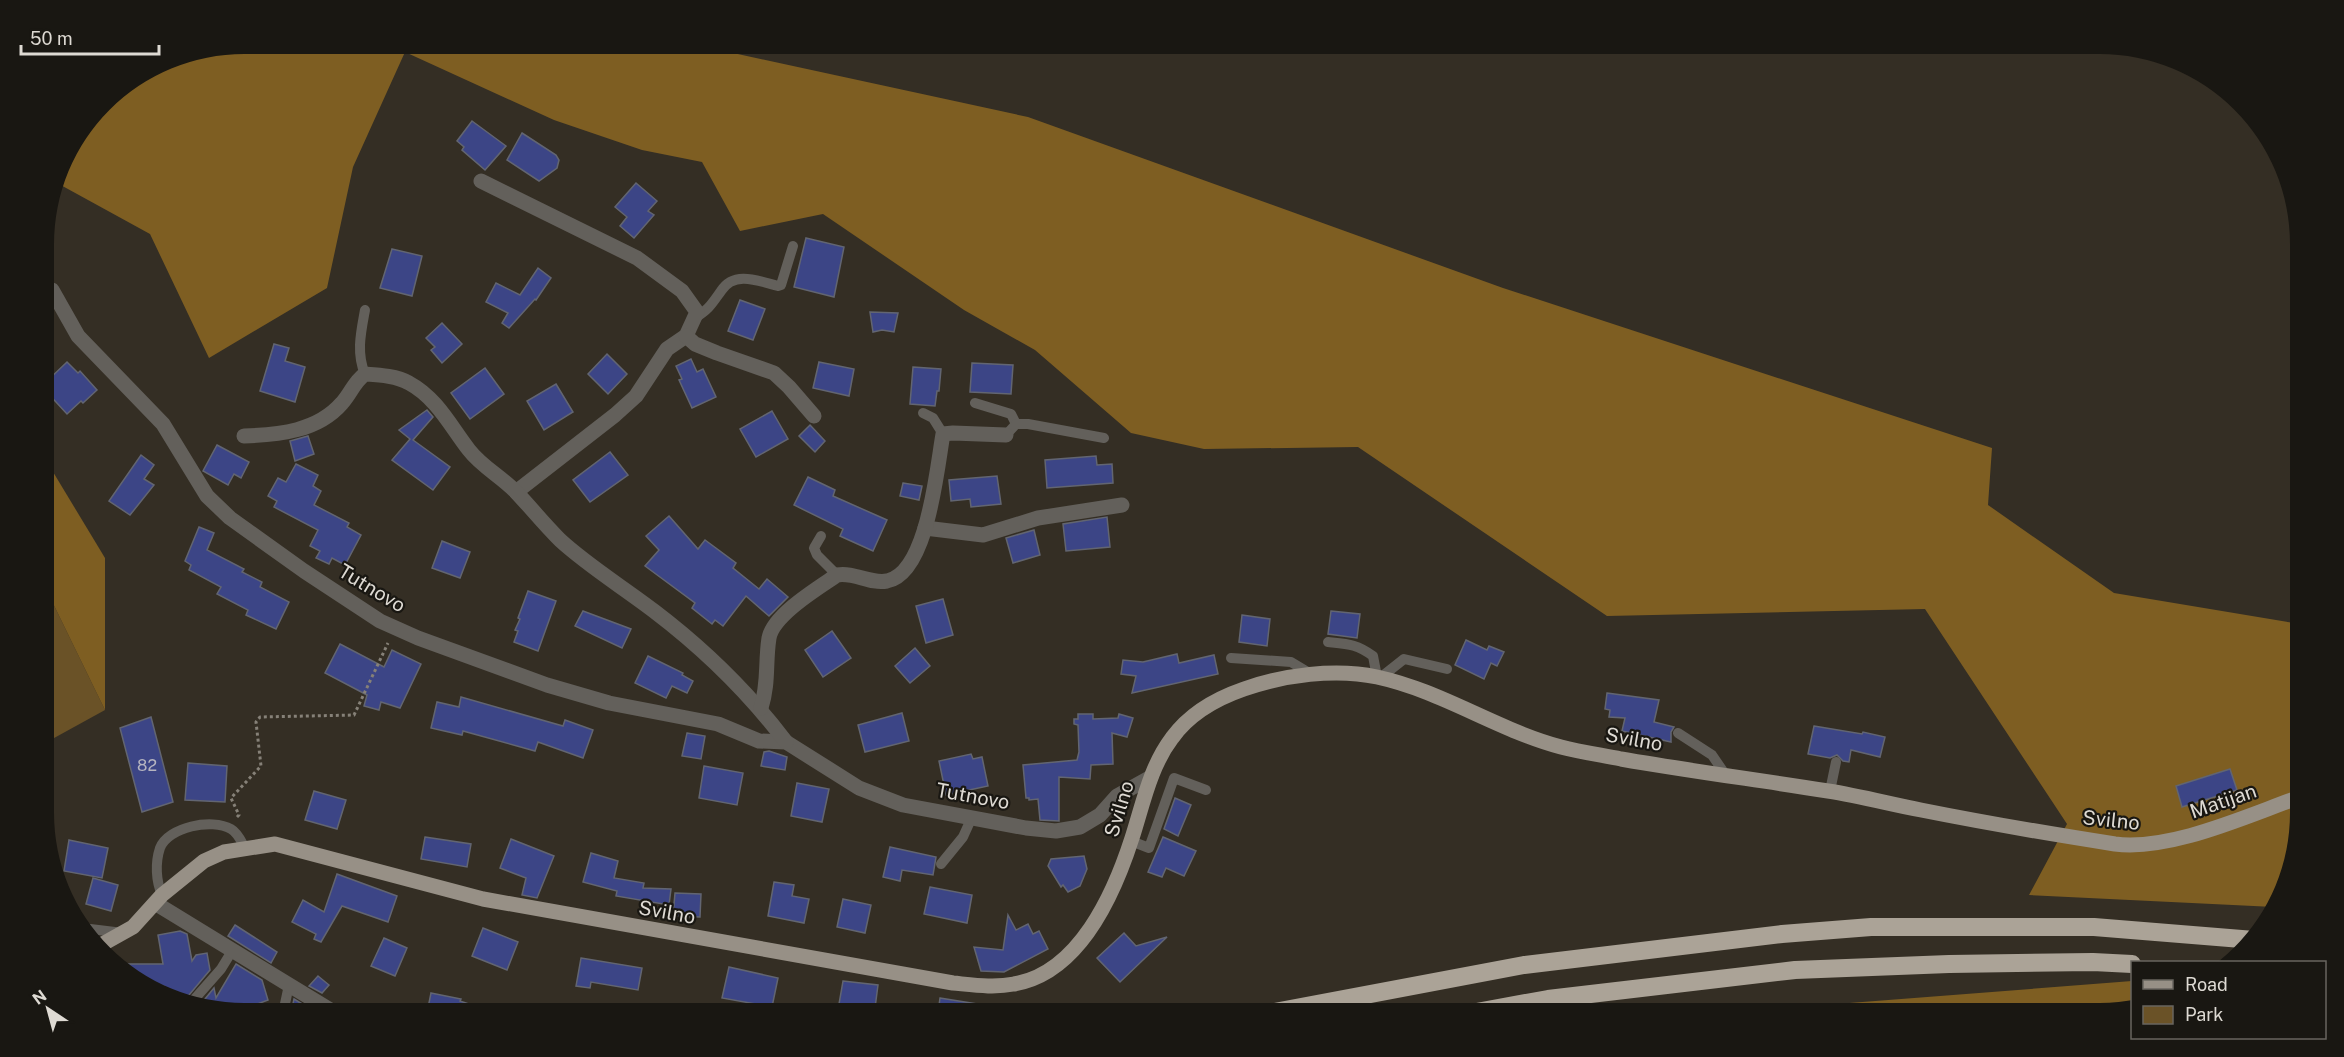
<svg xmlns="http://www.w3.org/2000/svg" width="2344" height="1057" font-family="'Public Sans',sans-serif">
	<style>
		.green { fill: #6a5227 }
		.forest { fill: #7e5e22 }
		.building { fill: #3c4586; stroke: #626571; stroke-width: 1.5 }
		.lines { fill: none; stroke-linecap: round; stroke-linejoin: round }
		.path { stroke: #868178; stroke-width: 3; stroke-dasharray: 3 3; stroke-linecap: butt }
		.lane { stroke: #63605b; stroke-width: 10 }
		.street { stroke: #63605b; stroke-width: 15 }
		.primary { stroke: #979086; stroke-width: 15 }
		.highway { stroke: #aba397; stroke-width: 18 }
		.labels { text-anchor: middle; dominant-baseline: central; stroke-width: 4.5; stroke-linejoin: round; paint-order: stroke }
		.number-label { font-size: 16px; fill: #b6b5c0 }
		.street-label { font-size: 20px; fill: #dedad3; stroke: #191712 }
	</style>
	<rect width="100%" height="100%" fill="#342e24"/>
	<path class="green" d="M45 587 105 710 45 743Z"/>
	<g class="forest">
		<path d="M244 44H692L1028 117 1503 288 1992 448 1988 505 2114 593 2300 624V814L2285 890 2274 907 2029 895 2067 824 1925 609 1607 616 1358 447 1204 449 1131 433 1035 350 964 310 823 214 740 231 702 162 642 150 554 120 405 52 353 167 327 288 209 358 150 234 57 183 64 155 111 93 167 59Z"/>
		<path d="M44 457 105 558V710L45 587Z"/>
		<path d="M2132 981V1006L2113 1013H1721Z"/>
	</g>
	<g class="building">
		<path d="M472 121 506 146 485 170 462 150 464 147 457 141Z"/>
		<path d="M522 133 556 155 559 160 557 168 539 181 507 160Z"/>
		<path d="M636 183 657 201 648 211 654 215 634 238 620 226 627 217 615 207Z"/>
		<path d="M806 238 844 247 834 297 794 287Z"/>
		<path d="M392 249 422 256 412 296 380 288Z"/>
		<path d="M538 268 551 278 536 300 535 299 509 328 502 323 508 313 486 302 496 283 520 295Z"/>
		<path d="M740 300 765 309 753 340 728 331Z"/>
		<path d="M870 312 898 313 894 332 882 330 873 332Z"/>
		<path d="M442 323 462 344 442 363 431 350 435 347 426 338Z"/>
		<path d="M274 344 289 348 285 361 305 367 295 402 260 391Z"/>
		<path d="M607 354 627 374 608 394 588 374Z"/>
		<path d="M691 359 697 372 703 369 716 397 692 408 679 380 682 379 676 366Z"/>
		<path d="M67 362 78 373 80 371 97 390 83 403 81 401 67 414 44 389V384Z"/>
		<path d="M819 362 854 369 849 396 813 388Z"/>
		<path d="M972 363 1013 365 1011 394 970 392Z"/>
		<path d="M913 367 941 369 939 391H937L935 406 910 404Z"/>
		<path d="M485 368 504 394 470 419 451 393Z"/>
		<path d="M556 384 573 412 544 430 527 401Z"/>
		<path d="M427 410 433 417 413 440 450 467 433 490 392 460 410 439 399 430Z"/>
		<path d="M772 411 788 439 756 457 740 429Z"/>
		<path d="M810 425 825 441 815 452 799 436Z"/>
		<path d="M308 436 314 454 295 461 290 441Z"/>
		<path d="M217 445 249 462 241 478 234 474 228 485 203 471Z"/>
		<path d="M610 452 628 475 590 502 573 480Z"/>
		<path d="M141 455 154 465 144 479 154 485 130 515 109 501Z"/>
		<path d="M1096 456 1097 465 1112 464 1113 483 1047 488 1045 460Z"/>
		<path d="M296 464 318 475 313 486 321 491 314 505 349 523 347 527 361 535 345 565 332 558 329 564 316 558 320 551 310 546 318 530 274 507 277 501 268 496 278 478 286 482Z"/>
		<path d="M997 476 1001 504 971 507 970 499 951 501 949 480Z"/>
		<path d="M808 477 835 490 833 496 887 520 873 551 840 536 843 529 794 505Z"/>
		<path d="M903 483 922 486 919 500 900 496Z"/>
		<path d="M669 516 698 549 705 540 736 563 733 568 759 589 767 579 788 597 769 616 746 596 723 626 715 620 712 624 692 608 695 603 645 566 659 550 646 536Z"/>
		<path d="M1107 517 1110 547 1066 551 1063 524Z"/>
		<path d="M199 527 214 533 207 550 244 569 242 572 262 582 260 587 289 602 276 629 246 615 248 610 217 594 221 587 189 570 191 565 185 561Z"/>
		<path d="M1034 530 1040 555 1013 563 1006 538Z"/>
		<path d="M442 541 470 552 460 578 432 568Z"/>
		<path d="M528 591 556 601 538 651 514 642 518 631 515 630 520 619 518 618Z"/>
		<path d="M943 599 953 635 926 643 916 606Z"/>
		<path d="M583 611 631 629 622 648 575 626Z"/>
		<path d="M1331 611 1360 614 1357 638 1328 634Z"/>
		<path d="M1242 615 1270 619 1267 646 1239 642Z"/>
		<path d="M832 631 851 658 823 677 805 650Z"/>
		<path d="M1466 640 1487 650 1489 646 1504 652 1497 666 1491 663 1484 679 1455 665Z"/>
		<path d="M340 644 384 667 392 650 421 664 400 708 381 702 379 710 364 706 367 695 325 673Z"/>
		<path d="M915 648 930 666 910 683 895 666Z"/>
		<path d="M1177 654 1179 663 1214 655 1218 674 1132 693 1136 676 1121 674 1123 660 1143 662Z"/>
		<path d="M648 656 683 673 682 675 693 681 687 693 672 686 666 698 635 683Z"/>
		<path d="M1607 693 1659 700 1654 722 1674 727 1671 732V742L1622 731 1625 718 1609 717 1610 710 1605 709Z"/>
		<path d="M461 697 563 726 565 720 593 730 583 758 538 742 535 751 463 731 462 735 431 728 437 702 459 707Z"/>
		<path d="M902 713 909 741 865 752 858 725Z"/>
		<path d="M1078 714H1093V719L1118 718 1119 714 1133 718 1127 737 1112 733 1113 764 1091 765 1090 779 1059 777V821L1040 820 1038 799 1029 800V798H1026L1023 765 1077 760 1079 752 1078 725 1074 724V719H1078Z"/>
		<path d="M151 717 173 802 142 812 120 728Z"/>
		<path d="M1814 726 1862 734 1863 732 1885 737 1880 757 1851 750 1849 762 1843 761 1837 755 1830 758 1808 754Z"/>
		<path d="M687 733 705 736 701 759 682 756Z"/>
		<path d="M769 751 787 757 785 770 761 766 764 752Z"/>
		<path d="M971 754 973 759 982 757 988 786 946 795 939 761Z"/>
		<path d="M188 763 227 766 225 802 185 800Z"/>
		<path d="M704 766 743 773 737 805 699 798Z"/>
		<path d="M2230 769 2237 790 2182 807 2176 786Z"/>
		<path d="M797 783 829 789 822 822 791 816Z"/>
		<path d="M314 791 346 800 337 829 305 820Z"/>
		<path d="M1175 798 1191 805 1178 836 1164 829Z"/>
		<path d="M425 837 471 844 467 867 421 859Z"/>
		<path d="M1163 837 1196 851 1184 876 1166 868 1162 877 1148 872Z"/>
		<path d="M511 839 554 856 537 898 522 895 526 878 500 868Z"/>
		<path d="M69 840 108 848 102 878 64 871Z"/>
		<path d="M890 847 936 857 933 875 902 870 900 881 883 877Z"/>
		<path d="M591 853 618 861 614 878 644 883 643 888 671 889 669 905 616 896 617 891 583 882Z"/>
		<path d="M1084 856 1087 869 1080 886 1068 892 1063 885 1061 887 1048 866 1051 859Z"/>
		<path d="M337 874 397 896 388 922 342 906 321 942 314 939 316 934 292 922 303 900 324 912Z"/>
		<path d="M93 878 118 885 111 911 86 904Z"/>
		<path d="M774 882 794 885 792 896 809 899 804 923 768 916Z"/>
		<path d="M930 887 972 895 967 923 924 914Z"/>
		<path d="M675 893 701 894 700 917 673 916Z"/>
		<path d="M843 899 871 905 865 933 837 927Z"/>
		<path d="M1008 915 1016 930 1028 924 1033 934 1039 931 1048 949 1004 972 981 971 974 947 1003 950Z"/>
		<path d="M235 925 277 952 271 963 228 936Z"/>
		<path d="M483 928 518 942 507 970 472 956Z"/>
		<path d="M180 931 187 934 192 961 196 955 207 953 210 970 184 1001 167 998 164 986H151L122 964H163L158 935Z"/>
		<path d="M1124 933 1136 946 1167 937 1120 982 1097 958Z"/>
		<path d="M384 938 407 948 395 976 371 966Z"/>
		<path d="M581 958 642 968 638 990 591 982 590 988 576 986Z"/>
		<path d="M236 964 262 980 268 1000 236 1012 200 1005 214 988 216 998Z"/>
		<path d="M729 967 778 978 772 1007 722 998Z"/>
		<path d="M318 976 329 985 322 993 309 986Z"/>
		<path d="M843 981 878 985 875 1008 839 1004Z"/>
		<path d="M431 993 461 999 460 1001 489 1011V1013H451L428 1008Z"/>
		<path d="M940 998 983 1005V1013H938Z"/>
		<path d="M294 999 317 1013H291Z"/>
	</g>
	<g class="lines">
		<path class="path" d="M237 817 239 815 231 798 261 766 256 722 260 717 354 715 388 643"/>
		<g class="lane">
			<path d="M695 318C709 309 711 305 721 291 734 270 759 281 778 286L781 285 793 246"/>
			<path d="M365 374C356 353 361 332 365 310"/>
			<path d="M975 403 1011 414 1016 424"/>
			<path d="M923 413 933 418 943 434"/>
			<path d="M1006 435 1016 424H1028L1104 438"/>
			<path d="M821 536 814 548 817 555 837 575"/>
			<path d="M1328 642C1348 644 1357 644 1373 656L1377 677"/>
			<path d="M1231 658 1291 662 1311 674"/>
			<path d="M1380 678 1404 659 1447 669"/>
			<path d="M1678 733 1712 755 1727 777"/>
			<path d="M1830 791 1836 762"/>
			<path d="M1131 841 1149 848 1174 778 1206 790"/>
			<path d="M941 864 963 837 972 817"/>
			<path d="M162 895C156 881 155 863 160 848 168 827 212 818 231 829 238 833 241 841 245 848"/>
			<path d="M82 928 123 933"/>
			<path d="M191 1003 221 969 232 951"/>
			<path d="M283 1013 289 985"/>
		</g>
		<g class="street">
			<path d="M481 181 637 258 682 291 697 312 686 336 667 349 636 396 615 415 516 492"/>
			<path d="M52 290 78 336 163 424 207 496 230 518 304 571 380 621 418 638 547 685 609 703 718 724 759 741 786 742 859 788 903 805 1026 828 1056 831 1080 827 1100 815 1117 796 1151 777"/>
			<path d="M686 336 695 344 717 353 774 373 789 387 814 416"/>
			<path d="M244 436C279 435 318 431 342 403 351 393 354 382 365 374 379 375 397 376 409 383 437 398 451 427 469 450 482 467 502 477 517 493 532 509 544 524 560 540 587 565 624 588 654 611 704 649 749 693 786 742"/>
			<path d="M925 528 983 535 1038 518 1122 505"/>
			<path d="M761 708C769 682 765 664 769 638 773 615 818 588 837 575 855 572 869 584 887 581 928 573 937 467 943 434L953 433 1006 435"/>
			<path d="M155 903 335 1013"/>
		</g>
		<path class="primary" d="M99 946 133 927 162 895 204 861 224 852 275 844 483 899 953 983C974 985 994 988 1014 984 1079 973 1114 894 1132 838 1143 804 1150 767 1172 738 1190 713 1215 699 1244 689 1284 675 1335 668 1377 677 1442 691 1497 730 1561 747 1580 752 1601 755 1621 759 1690 771 1759 780 1828 791 1860 796 1890 804 1921 810 1986 823 2051 834 2115 844 2171 851 2246 816 2300 797"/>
		<g class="highway">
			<path d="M1270 1013 1524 965 1782 934 1871 927H2094L2254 940"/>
			<path d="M1471 1013 1548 999 1795 970 1949 964 2093 962 2132 964"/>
		</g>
	</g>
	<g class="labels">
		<g class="number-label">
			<text x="147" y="765">82</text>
		</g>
		<g class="street-label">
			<text transform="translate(372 588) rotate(31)">Tutnovo</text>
			<text transform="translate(1634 739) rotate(10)">Svilno</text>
			<text transform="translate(973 796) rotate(10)">Tutnovo</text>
			<text transform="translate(2223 801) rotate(-19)">Matijan</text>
			<text transform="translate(1119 809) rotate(-73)">Svilno</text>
			<text transform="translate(2111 820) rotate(6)">Svilno</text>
			<text transform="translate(667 912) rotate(10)">Svilno</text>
		</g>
	</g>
	<path d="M0 0H2344V1057H0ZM244 54H2100A190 190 0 0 1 2290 244V813A190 190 0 0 1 2100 1003H244A190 190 0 0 1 54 813V244A190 190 0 0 1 244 54Z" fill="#191712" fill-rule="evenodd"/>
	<rect x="2131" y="961" width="195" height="78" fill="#191712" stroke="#68655f" stroke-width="1.5"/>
	<rect x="2143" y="980" width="30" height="9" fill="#979086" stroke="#68655f" stroke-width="1.5"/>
	<text x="2185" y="991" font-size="18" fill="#dedad3">Road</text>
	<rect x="2143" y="1006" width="30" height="18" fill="#6a5227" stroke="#68655f" stroke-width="1.5"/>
	<text x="2185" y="1021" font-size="18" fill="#dedad3">Park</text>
	<g transform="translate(48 1009) rotate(324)" stroke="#191712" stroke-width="4.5" paint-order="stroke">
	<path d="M0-4.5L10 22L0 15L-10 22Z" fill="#dedad3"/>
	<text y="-9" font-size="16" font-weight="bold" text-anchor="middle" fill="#dedad3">N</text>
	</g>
	<path d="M21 45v9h138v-9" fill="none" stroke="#dedad3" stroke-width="3"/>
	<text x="30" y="45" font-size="18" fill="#dedad3" stroke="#191712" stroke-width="4.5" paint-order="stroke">50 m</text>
</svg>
